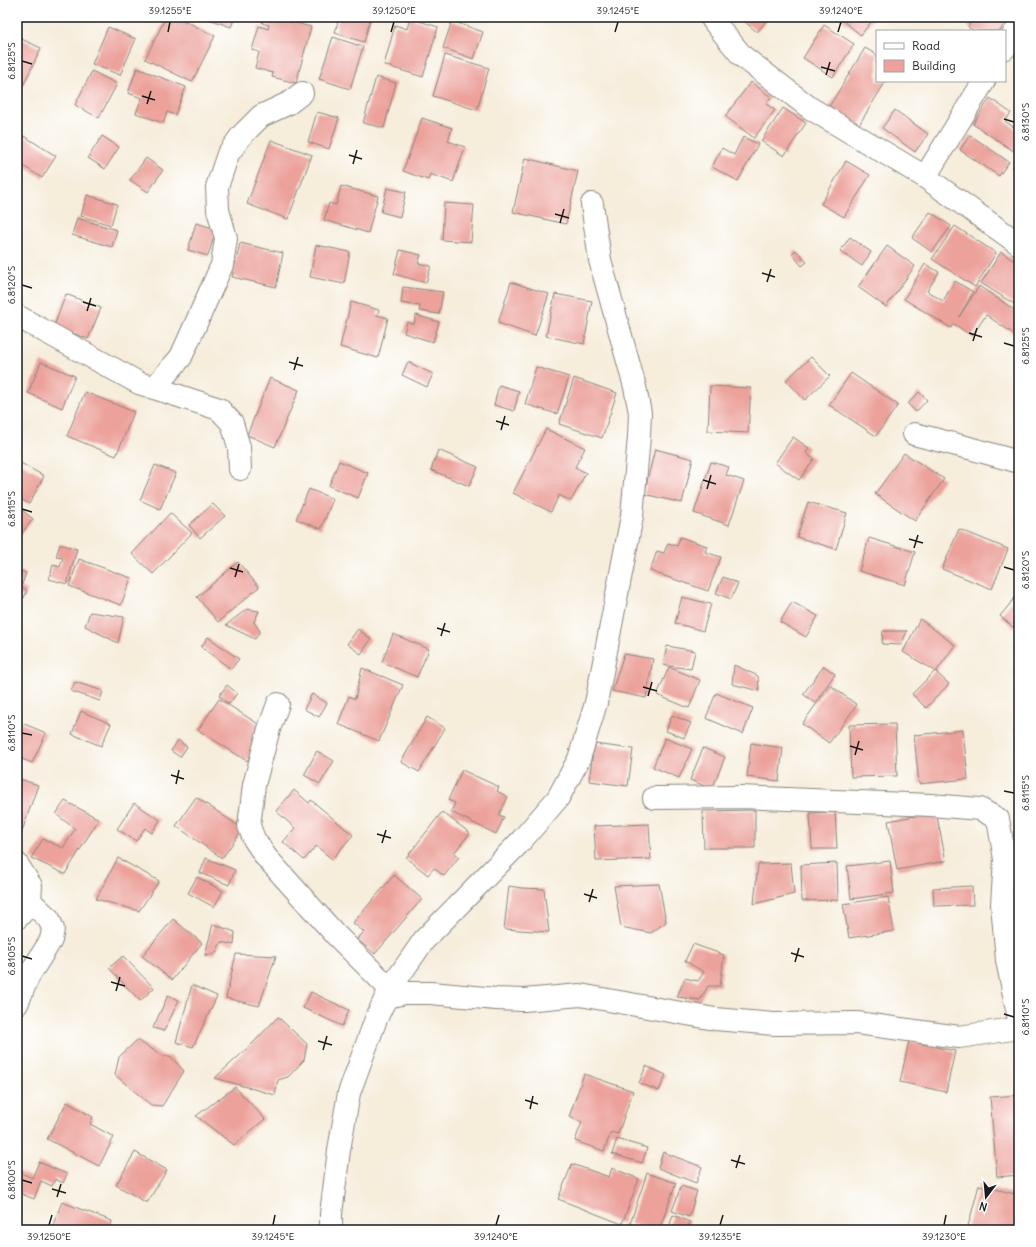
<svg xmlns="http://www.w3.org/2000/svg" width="1036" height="1247" font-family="Delius,sans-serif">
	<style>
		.building { fill: #eca29b }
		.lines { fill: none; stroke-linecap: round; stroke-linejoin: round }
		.street-casing { stroke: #89847c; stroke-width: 24 }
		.street { stroke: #fff; stroke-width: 22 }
		.ticks { fill: none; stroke: #1c1c1c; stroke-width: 1.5 }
		.neatline { fill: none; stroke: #1c1c1c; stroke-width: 1.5 }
		.ticks-label { font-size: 10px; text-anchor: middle; fill: #1c1c1c }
	</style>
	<rect width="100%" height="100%" fill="#fff"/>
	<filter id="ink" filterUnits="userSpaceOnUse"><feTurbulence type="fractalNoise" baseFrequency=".025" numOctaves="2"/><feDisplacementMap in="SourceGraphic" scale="8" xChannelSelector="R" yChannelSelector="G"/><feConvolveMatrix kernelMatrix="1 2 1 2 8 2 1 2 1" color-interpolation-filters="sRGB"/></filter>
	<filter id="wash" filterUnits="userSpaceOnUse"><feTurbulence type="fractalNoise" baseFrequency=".012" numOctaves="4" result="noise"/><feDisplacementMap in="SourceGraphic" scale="16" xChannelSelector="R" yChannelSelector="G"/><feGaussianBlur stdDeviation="0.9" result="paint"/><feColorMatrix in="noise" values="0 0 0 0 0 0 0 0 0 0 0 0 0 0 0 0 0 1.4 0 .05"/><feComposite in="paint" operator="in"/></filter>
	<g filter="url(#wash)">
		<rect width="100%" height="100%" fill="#f6eddb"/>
		<g id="blocks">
			<g class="building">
				<path d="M166 17H177L215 36 192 82 145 59Z"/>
				<path d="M210 17H235L231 27 209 19Z"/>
				<path d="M264 17H273L311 27 296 83 272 77 273 73 255 68 259 52 252 50 259 26 268 29 269 25 262 23Z"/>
				<path d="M339 17H371L364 42 335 33Z"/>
				<path d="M739 17H770L757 32Z"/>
				<path d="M838 17H875L861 35Z"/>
				<path d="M973 17H1008L1000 31H974L968 27Z"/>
				<path d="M410 18 438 27 423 77 384 65 395 25 407 29Z"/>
				<path d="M452 21 483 32 474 59 443 48Z"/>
				<path d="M824 25 854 44 833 77 803 58Z"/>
				<path d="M108 27 136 39 120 75 92 64Z"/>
				<path d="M17 37 41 48 19 94 17 93Z"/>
				<path d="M333 37 363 47 350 89 319 79Z"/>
				<path d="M865 48 877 55V81H886L857 128 827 110Z"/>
				<path d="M445 55 489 68 477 110 433 96Z"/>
				<path d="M137 68 186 87 175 115 167 112 163 123 136 113 142 98 128 93Z"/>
				<path d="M92 71 117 84 99 118 75 105Z"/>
				<path d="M376 77 396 83 384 128 363 123Z"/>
				<path d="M751 82 771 97 766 104 775 110 754 138 725 116Z"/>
				<path d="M990 98 1011 113 1005 121 1019 131V145L1015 152 973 124Z"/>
				<path d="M783 108 806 123 784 156 761 141Z"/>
				<path d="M895 110 928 134 915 152 882 128Z"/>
				<path d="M317 112 339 118 329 149 308 142Z"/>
				<path d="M422 118 452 128 448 141 465 147 453 182 430 174 428 180 403 171Z"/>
				<path d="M970 135 1009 162 999 176 960 150Z"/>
				<path d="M24 136 56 156 42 178 17 162V147Z"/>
				<path d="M102 136 119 147 105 169 88 158Z"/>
				<path d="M743 137 758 144 738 181 712 167 722 148 734 155Z"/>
				<path d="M271 140 312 155 288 219 247 204Z"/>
				<path d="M146 158 163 170 148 192 130 180Z"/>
				<path d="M525 158 578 171 566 224 513 212Z"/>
				<path d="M1019 160V175L1012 168Z"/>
				<path d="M846 161 870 175 844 217 821 204Z"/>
				<path d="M341 186 378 196 368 233 324 220 329 203 336 205Z"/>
				<path d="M387 188 406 192 400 217 381 212Z"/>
				<path d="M87 195 117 204 111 225 81 216Z"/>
				<path d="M444 203 474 205 471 242 442 240Z"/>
				<path d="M930 212 951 226 932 252 912 238Z"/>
				<path d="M77 218 117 230 112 247 72 235Z"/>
				<path d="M196 223 216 229 208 256 188 250Z"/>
				<path d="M955 226 996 253 975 287 932 259Z"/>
				<path d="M850 237 871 252 862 266 840 251Z"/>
				<path d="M240 243 283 253 276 287 232 277Z"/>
				<path d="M316 245 350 252 344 284 310 277Z"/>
				<path d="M887 246 915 266 886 307 858 287Z"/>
				<path d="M400 250 421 255 418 263 431 266 426 283 394 274Z"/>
				<path d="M796 250 807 262 802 266 792 254Z"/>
				<path d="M1001 252 1019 264V307L981 283Z"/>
				<path d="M925 264 939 272 927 291 943 301 955 281 973 292 959 317 979 286 1019 313V333L1017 336 986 315 972 336 954 324 951 328 904 299Z"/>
				<path d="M511 282 549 294 535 336 498 323Z"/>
				<path d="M403 287 443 292 439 314 419 311 420 306 401 303Z"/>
				<path d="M66 294 101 308 88 339 54 326Z"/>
				<path d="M555 294 592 301 584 344 546 336Z"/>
				<path d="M351 302 379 310 377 315 388 318 378 358 340 347Z"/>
				<path d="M416 315 439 322 433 342 404 333 407 322 414 324Z"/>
				<path d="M811 357 830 376 805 400 786 380Z"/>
				<path d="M41 362 75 376 62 408 28 393Z"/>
				<path d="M408 362 433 374 427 387 402 375Z"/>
				<path d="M536 367 569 377 557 414 525 404Z"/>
				<path d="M851 373 898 405 876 436 829 405Z"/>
				<path d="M270 378 299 390 275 447 247 435Z"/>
				<path d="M574 378 617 393 602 438 559 424Z"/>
				<path d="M499 385 519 391 514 411 494 405Z"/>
				<path d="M710 386 751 388 748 433 708 431Z"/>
				<path d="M85 392 134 412 116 456 67 436Z"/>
				<path d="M919 392 927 400 916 412 908 404Z"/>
				<path d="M546 429 585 448 575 467 586 473 571 501 559 495 551 512 513 493Z"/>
				<path d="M793 437 809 448 806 453 814 459 799 480 775 463Z"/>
				<path d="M655 449 693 459 682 503 644 494Z"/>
				<path d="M438 450 478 467 469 486 431 470Z"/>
				<path d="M904 453 944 479 915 521 875 494Z"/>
				<path d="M17 461 44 476 29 504 17 497Z"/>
				<path d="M339 461 368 473 358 498 329 486Z"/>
				<path d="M711 462 729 467 726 475 744 481 729 525 694 513Z"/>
				<path d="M155 465 176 473 160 509 140 500Z"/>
				<path d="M309 489 333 499 321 529 296 519Z"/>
				<path d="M808 502 847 513 836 549 797 537Z"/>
				<path d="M213 504 225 516 200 538 189 525Z"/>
				<path d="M17 506 33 519 19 537 17 535Z"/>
				<path d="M170 513 192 533 153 574 132 554Z"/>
				<path d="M959 529 1008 549 992 589 942 569Z"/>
				<path d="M680 537 707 546 705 552 721 557 708 591 650 571 657 551 664 553 668 543 677 546Z"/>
				<path d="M869 538 915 552 905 585 859 571Z"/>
				<path d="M60 544 77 549 67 584 49 579 53 565 60 567 63 558 56 557Z"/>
				<path d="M79 559 131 578 121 605 69 586Z"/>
				<path d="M238 562 259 587 218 622 197 597Z"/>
				<path d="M17 570 26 573 21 587 27 590 24 598 17 595Z"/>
				<path d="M723 577 738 583 731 599 716 593Z"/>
				<path d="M1018 594 1019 622 1014 628 1000 616Z"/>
				<path d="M682 597 711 604 703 631 675 623Z"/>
				<path d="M792 602 818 616 806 637 780 622Z"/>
				<path d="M247 609 259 611 254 622 260 631 255 639 226 625Z"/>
				<path d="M90 612 124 617 118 643 85 626Z"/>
				<path d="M920 619 955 645 936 672 949 684 926 708 912 694 935 671 903 652Z"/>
				<path d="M358 629 371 639 361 654 347 644Z"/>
				<path d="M883 631H907L901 645 882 644Z"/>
				<path d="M393 634 429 649 417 677 382 662Z"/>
				<path d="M208 637 239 659 231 669 201 647Z"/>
				<path d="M667 646 695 651 691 669 663 665Z"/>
				<path d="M624 654 653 659 646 698 612 691Z"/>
				<path d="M734 665 758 676 759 691 732 684Z"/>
				<path d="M824 666 835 674 815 703 803 694Z"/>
				<path d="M669 667 700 680 689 708 657 695Z"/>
				<path d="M362 668 403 685 379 741 338 724 349 696 355 699Z"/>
				<path d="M75 682 103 691 100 701 71 691Z"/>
				<path d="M227 685 237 693 229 704 219 696Z"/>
				<path d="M830 685 857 705 829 743 802 724Z"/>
				<path d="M716 693 753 708 743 734 706 718Z"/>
				<path d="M312 694 327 703 319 717 304 709Z"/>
				<path d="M219 699 263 727 260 741 247 761 198 730Z"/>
				<path d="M81 711 111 724 101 746 72 734Z"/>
				<path d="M672 715 691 723 684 738 666 731Z"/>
				<path d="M427 717 445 728 419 772 401 762Z"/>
				<path d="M17 721 46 733 32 763 17 757Z"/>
				<path d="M895 724 897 776 851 777 849 725Z"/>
				<path d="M963 730 968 779 919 784 914 735Z"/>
				<path d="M665 738 692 749 679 778 653 767Z"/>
				<path d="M178 740 187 747 180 757 171 751Z"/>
				<path d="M751 743 783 748 779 781 747 777Z"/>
				<path d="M594 744 633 749 628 786 589 781Z"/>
				<path d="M703 748 725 757 712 789 690 780Z"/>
				<path d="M317 751 334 761 320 784 304 775Z"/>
				<path d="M462 770 499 787 497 791 508 797 499 815 504 817 496 834 451 812 455 803 448 800Z"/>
				<path d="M17 778 38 785 21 834 17 832Z"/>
				<path d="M294 790 309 803 311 800 353 835 332 859 316 846 304 860 283 842 295 828 276 811Z"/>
				<path d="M196 797 243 829 222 858 176 826Z"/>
				<path d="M65 801 99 819 65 874 31 858 43 839 63 848 75 829 56 814Z"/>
				<path d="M134 803 160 820 152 833 145 828 136 841 117 829Z"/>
				<path d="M755 810V848H704L703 811Z"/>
				<path d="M442 812 470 833 454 853 459 857 444 876 434 868 428 875 406 858Z"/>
				<path d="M835 812 837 849H812L810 813Z"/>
				<path d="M936 812 946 861 897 870 888 821Z"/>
				<path d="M649 824 651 859 596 861 594 826Z"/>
				<path d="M118 858 159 881 139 911 96 899Z"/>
				<path d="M206 858 235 870 229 885 200 873Z"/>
				<path d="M890 861 894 893 851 899 847 866Z"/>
				<path d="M791 863 794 894 754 904 758 864Z"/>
				<path d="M837 863 838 900 802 901 801 865Z"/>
				<path d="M394 875 422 899 375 954 357 939 364 932 353 923Z"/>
				<path d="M197 877 223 891 214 907 188 893Z"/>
				<path d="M659 884 666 922 651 933 621 927 614 886Z"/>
				<path d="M509 886 522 888 544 889 549 932 504 929Z"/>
				<path d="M972 886 973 905 934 906 933 888Z"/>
				<path d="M888 897 894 931 849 938 843 904Z"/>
				<path d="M173 919 202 943 172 980 142 956Z"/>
				<path d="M213 924 235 932 234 945 221 942 215 954 205 955Z"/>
				<path d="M693 944 724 955 720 986H708L700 1000 677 997 685 978 698 981 704 972 685 961Z"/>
				<path d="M236 954 276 956 259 1006 226 998Z"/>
				<path d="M123 956 154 988 140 1001 109 968Z"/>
				<path d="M192 985 217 996 193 1047 176 1042Z"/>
				<path d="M311 992 349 1010 342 1026 303 1008Z"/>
				<path d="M168 995 179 1000 164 1031 153 1028Z"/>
				<path d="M278 1017 307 1044 304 1060 288 1077 278 1080 275 1095 215 1078 252 1044Z"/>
				<path d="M137 1040 163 1056H170L184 1071 162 1106 151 1105 115 1075 119 1057Z"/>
				<path d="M909 1041 955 1051 946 1092 900 1082Z"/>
				<path d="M646 1066 666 1075 659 1091 639 1083Z"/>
				<path d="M584 1074 633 1091 618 1134 611 1132 604 1151 575 1141 582 1122 569 1117Z"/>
				<path d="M235 1087 265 1119 234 1145 196 1116Z"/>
				<path d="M1019 1095V1175L997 1177 990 1097Z"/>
				<path d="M67 1102 93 1117 90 1124 114 1137 99 1166 47 1139Z"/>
				<path d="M617 1139 647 1148 642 1163 612 1154Z"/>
				<path d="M135 1152 167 1170 147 1203 116 1185Z"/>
				<path d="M663 1152 702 1167 696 1183 658 1168Z"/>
				<path d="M39 1162 67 1174 63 1183 55 1179 52 1186 41 1181 34 1199 17 1192V1171L32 1178Z"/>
				<path d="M572 1164 609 1177 612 1168 639 1179 622 1224 558 1199Z"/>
				<path d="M647 1173 676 1183 659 1230H648L630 1224Z"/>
				<path d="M979 1185 1019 1195V1223L1017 1230H967Z"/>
				<path d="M681 1186 697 1191 689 1217 672 1211Z"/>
				<path d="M62 1202 112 1221 109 1230H51Z"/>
				<path d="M673 1215 690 1222 687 1230H668Z"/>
			</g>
		</g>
	</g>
	<g filter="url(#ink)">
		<use href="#blocks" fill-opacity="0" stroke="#89847c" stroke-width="1"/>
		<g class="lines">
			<defs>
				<g id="street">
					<path d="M711 17 715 23 742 56 810 108 925 177 1019 244"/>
					<path d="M1005 48 1019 26"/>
					<path d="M925 177 984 81"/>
					<path d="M17 316 139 383 219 409 232 423 239 447 240 469"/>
					<path d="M154 388 181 357 222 265 226 238 218 210 217 187 228 154 242 135 261 116 289 103 302 93"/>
					<path d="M914 434 969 448 1019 462"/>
					<path d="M278 704 269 729 254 785 249 826 254 839 266 857 335 934 390 989"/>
					<path d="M654 798 741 797 931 805 980 809 998 819 1005 859 1002 904 1007 960 1019 1019"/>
					<path d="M17 864 31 886 30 901 21 914 17 918"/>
					<path d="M387 997 405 993H431L496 999 524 1000 580 995 715 1019 774 1024 857 1023 959 1037 1019 1028"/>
					<path d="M17 1004 28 977 51 940 53 929 49 919 30 901"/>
					<path d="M331 1230V1214L339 1150 349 1093 376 1019 390 989 424 940 521 841 558 798 579 759 596 703 632 516 639 437 640 413 635 387 600 260 592 204"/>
				</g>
			</defs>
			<use href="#street" class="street-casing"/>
			<use href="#street" class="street"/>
		</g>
	</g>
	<path class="ticks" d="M168 32 170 22M391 32 394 22M615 32 618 22M838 32 841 22M22 61 32 64M821 67 835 71M826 75 830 62M142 96 155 100M147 104 151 91M1004 119 1014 122M349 155 362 159M353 164 357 150M555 214 569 218M560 223 564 209M762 273 775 277M767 282 771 269M22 285 32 288M83 302 96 306M87 311 91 298M969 333 982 337M973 341 977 328M1004 343 1014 346M289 362 303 366M294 370 298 357M496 421 509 425M501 430 505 416M703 480 716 484M707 489 711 475M22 509 32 512M909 539 923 543M914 548 918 535M1004 567 1014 570M230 568 243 572M235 577 239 564M437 628 450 632M441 636 445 623M643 687 657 691M648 696 652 682M22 733 32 735M850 746 863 750M855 755 859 741M171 775 184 779M176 784 179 770M1004 791 1014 793M377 834 391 838M382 843 386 830M584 894 597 898M589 902 593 889M791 953 804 957M22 956 32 959M795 962 799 948M111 982 125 986M116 991 120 977M1004 1014 1014 1017M318 1041 332 1045M323 1050 327 1036M525 1100 538 1104M530 1109 533 1096M731 1160 745 1164M736 1168 740 1155M22 1180 32 1183M52 1189 66 1193M57 1197 61 1184M49 1225 52 1215M273 1225 275 1215M496 1225 499 1215M720 1225 723 1215M944 1225 946 1215"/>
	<rect width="1036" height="1247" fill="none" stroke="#fff" stroke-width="44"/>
	<rect x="876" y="30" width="130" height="52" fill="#ffffff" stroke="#a4a4a4"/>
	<rect x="884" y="43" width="20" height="6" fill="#ffffff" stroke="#a4a4a4"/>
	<text x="912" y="50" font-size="12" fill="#1c1c1c">Road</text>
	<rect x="884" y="60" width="20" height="12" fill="#eca29b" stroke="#a4a4a4"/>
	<text x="912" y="70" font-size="12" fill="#1c1c1c">Building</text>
	<g transform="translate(986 1197) rotate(196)" stroke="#ffffff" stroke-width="3" paint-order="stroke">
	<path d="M0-3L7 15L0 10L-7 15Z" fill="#1c1c1c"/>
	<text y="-6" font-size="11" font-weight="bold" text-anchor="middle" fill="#1c1c1c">N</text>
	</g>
	<rect x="22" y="22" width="992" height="1203" class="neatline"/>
	<g class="ticks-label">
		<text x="170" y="14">39.1255°E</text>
		<text x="394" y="14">39.1250°E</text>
		<text x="618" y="14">39.1245°E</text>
		<text x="841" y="14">39.1240°E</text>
		<text transform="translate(11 61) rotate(-90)" y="4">6.8125°S</text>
		<text transform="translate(1025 122) rotate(-90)" y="4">6.8130°S</text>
		<text transform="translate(11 285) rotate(-90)" y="4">6.8120°S</text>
		<text transform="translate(1025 346) rotate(-90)" y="4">6.8125°S</text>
		<text transform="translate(11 509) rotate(-90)" y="4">6.8115°S</text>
		<text transform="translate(1025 570) rotate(-90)" y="4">6.8120°S</text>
		<text transform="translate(11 733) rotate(-90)" y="4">6.8110°S</text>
		<text transform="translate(1025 793) rotate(-90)" y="4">6.8115°S</text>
		<text transform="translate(11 956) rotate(-90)" y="4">6.8105°S</text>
		<text transform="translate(1025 1017) rotate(-90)" y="4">6.8110°S</text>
		<text transform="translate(11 1180) rotate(-90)" y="4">6.8100°S</text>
		<text x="49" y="1240">39.1250°E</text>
		<text x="273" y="1240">39.1245°E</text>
		<text x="496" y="1240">39.1240°E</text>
		<text x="720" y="1240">39.1235°E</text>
		<text x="944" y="1240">39.1230°E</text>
	</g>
</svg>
